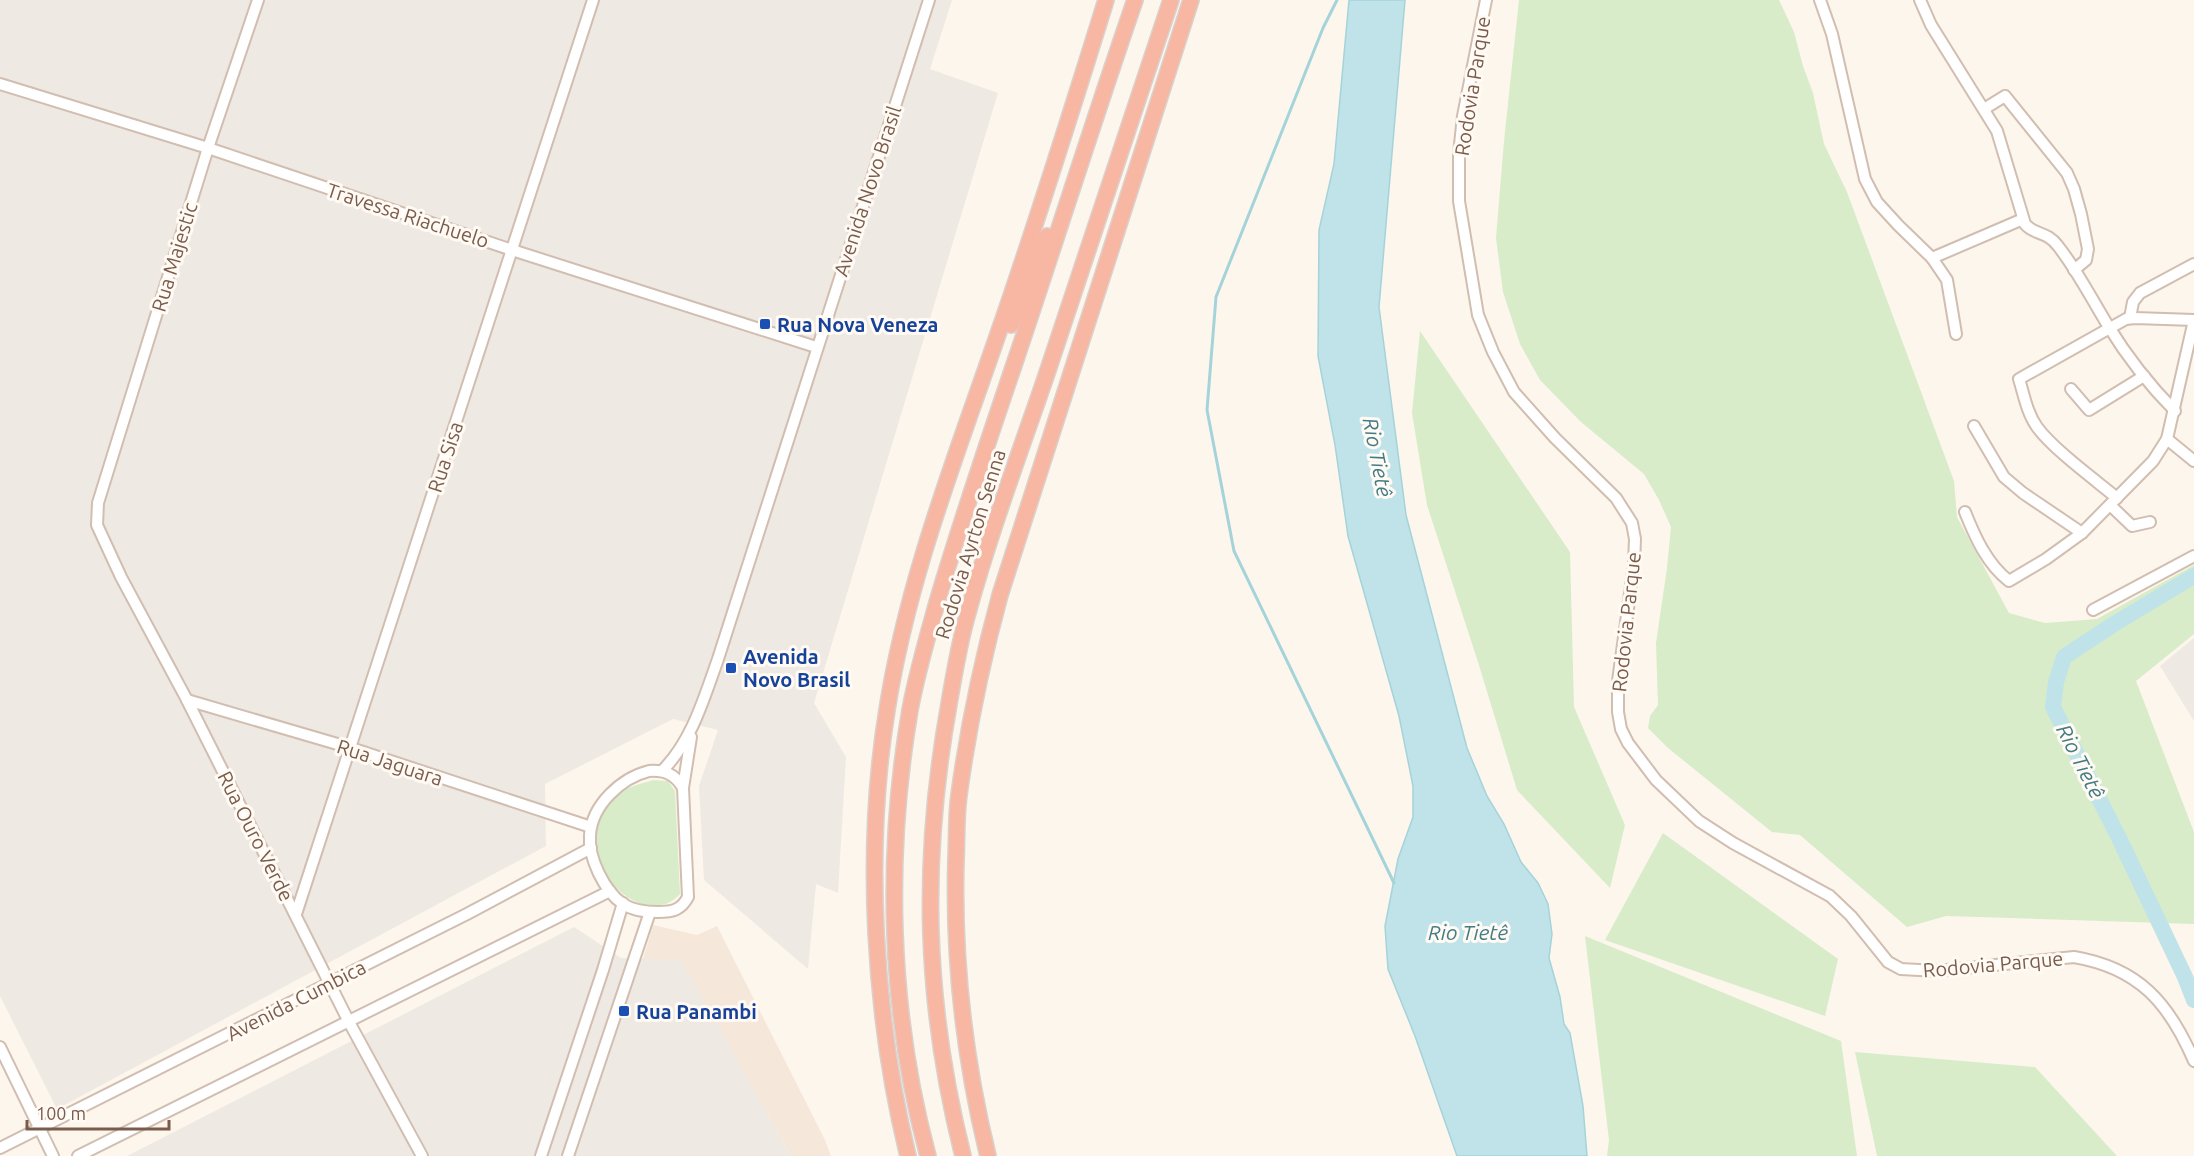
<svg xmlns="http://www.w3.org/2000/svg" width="2194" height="1156" font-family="Ubuntu,sans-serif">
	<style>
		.residential { fill: #f5e8da }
		.industrial { fill: #efe9e4 }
		.green { fill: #d8ecc9 }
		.water { fill: #bfe3e8; stroke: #a5d3da; stroke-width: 1.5 }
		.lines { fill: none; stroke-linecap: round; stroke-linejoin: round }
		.stream { stroke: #a5d3da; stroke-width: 3 }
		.river { stroke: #bfe3e8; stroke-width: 16 }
		.minor-casing { stroke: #d1beb0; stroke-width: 14 }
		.highway-casing { stroke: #dad1cd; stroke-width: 18 }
		.minor { stroke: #fff; stroke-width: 10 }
		.highway { stroke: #f7b7a3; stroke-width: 15 }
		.transit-dot { fill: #1a4fb4; stroke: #fffaf3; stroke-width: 2 }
		.labels { text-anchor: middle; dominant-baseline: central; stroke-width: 6; stroke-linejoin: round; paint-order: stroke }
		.street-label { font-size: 20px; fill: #7a5c4d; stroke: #fffaf3 }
		.transit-label { font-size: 20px; font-weight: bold; fill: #164399; stroke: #fffaf3; text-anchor: start }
		.water-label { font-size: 21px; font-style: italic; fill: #437c86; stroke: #fffaf3 }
	</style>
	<rect width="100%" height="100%" fill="#fdf6ec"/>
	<path class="residential" d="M653 925 697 935 717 926 825 1140 831 1156H791L681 961 643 959Z"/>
	<g class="industrial">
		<path d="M0 0H952L930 69 998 93 814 703 846 757 838 893 816 884 808 969 704 880 699 786 718 730 673 719 545 784 546 846 57 1109 0 996Z"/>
		<path d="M2194 638V721L2160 666Z"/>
		<path d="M574 927 621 958 681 960 791 1156H127Z"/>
	</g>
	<g class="green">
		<path d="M1519 0H1779L1794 32 1803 66 1813 93 1824 144 1847 192 1954 481 1957 517 2009 613 2045 623 2097 619 2194 565V634L2136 681 2194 832V924L1946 916 1907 927 1800 835 1772 832 1668 748 1648 728 1650 716 1658 705 1656 643 1667 568 1671 527 1659 500 1644 474 1581 422 1540 380 1520 344 1503 292 1496 238 1504 141Z"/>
		<path d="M1420 331 1570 552 1574 707 1625 825 1610 888 1517 790 1478 662 1427 505 1412 413Z"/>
		<path d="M653 780 668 781 675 791 680 894C647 929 595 880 595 842 595 833 599 823 602 815 606 808 612 798 619 794 629 786 641 784 653 780Z"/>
		<path d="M1663 833 1838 959 1825 1016 1605 940Z"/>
		<path d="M1585 936 1841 1041 1857 1156H1607L1609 1140Z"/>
		<path d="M1855 1052 2035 1067 2117 1156H1877Z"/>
	</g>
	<path class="water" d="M1349 0H1405L1379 307 1406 515 1467 748 1487 796 1504 824 1521 862 1538 883 1548 904 1552 934 1549 958 1560 997 1564 1024 1570 1033 1583 1106 1587 1156H1457L1415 1036 1388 969 1385 926 1398 859 1413 817V786L1399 716 1348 536 1335 445 1318 356 1319 230 1334 164Z"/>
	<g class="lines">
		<path class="stream" d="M1337 0 1323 28 1216 297 1207 410 1234 551 1394 883"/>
		<path class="river" d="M2194 576 2114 624 2064 657 2056 682 2053 707 2119 838 2185 977 2194 1000"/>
		<defs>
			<g id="minor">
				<path d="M258 0 208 148 98 503 97 525 121 577 187 700 349 1022 422 1156"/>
				<path d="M1486 0 1463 116 1459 154V201L1478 315 1493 352 1514 392 1555 438 1616 498 1632 523 1635 539 1634 564 1618 681V712L1621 729 1628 743 1656 780 1699 821 1733 843 1830 896 1851 916 1888 962 1901 969 1937 971 2074 957C2139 968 2169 1003 2194 1061"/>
				<path d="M1820 0 1832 34 1865 179 1877 202 1898 225 1932 258 1947 280 1956 334"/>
				<path d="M1920 0 1931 25 1997 131 2025 224C2034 235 2047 231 2058 246 2077 270 2091 298 2107 324 2126 355 2149 385 2175 411"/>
				<path d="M0 84 208 148 512 250 816 347"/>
				<path d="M1984 109 2005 96 2067 173 2074 189 2081 214 2088 249 2086 260 2074 270"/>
				<path d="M1932 258 2023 219"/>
				<path d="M2130 318 2133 302 2140 293 2194 264"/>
				<path d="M2071 389 2089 410 2144 376"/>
				<path d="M1974 426 2004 477 2023 493 2082 533"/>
				<path d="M2167 439 2194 461"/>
				<path d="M2117 498C2094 479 2053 449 2037 427 2027 413 2024 395 2019 379L2126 319 2135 318 2194 320"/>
				<path d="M2110 505 2132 526 2150 522"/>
				<path d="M1965 512C1975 537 1987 564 2009 581L2046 559 2082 533 2153 461 2167 439 2194 320"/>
				<path d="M2093 610 2194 556"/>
				<path d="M187 700 351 748 591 827"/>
				<path d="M649 771C665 770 675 774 683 788L688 897C681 910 673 912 658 912 647 912 632 910 623 904 604 891 588 857 590 835 592 805 621 778 649 771Z"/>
				<path d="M662 771C692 741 704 698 718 659L929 0"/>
				<path d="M683 788 691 737"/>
				<path d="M296 914 593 0"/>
				<path d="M0 1047 53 1156"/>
				<path d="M0 1148 467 914 591 848"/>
				<path d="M78 1156 610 891"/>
				<path d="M541 1156 603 970 623 903"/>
				<path d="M568 1156 650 912"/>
			</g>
			<g id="highway">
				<path d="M1011 325 1047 236"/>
				<path d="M908 1156C874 1017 864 851 887 710 907 581 955 459 997 337 1036 225 1071 113 1106 0"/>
				<path d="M928 1156C889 1012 885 856 910 710 917 672 928 635 938 599 962 518 989 439 1016 359 1056 240 1094 119 1135 0"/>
				<path d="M963 1156C924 1001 921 860 949 704 954 675 959 644 967 616 989 535 1019 455 1046 376 1088 251 1129 125 1171 0"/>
				<path d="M988 1156C964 1058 953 960 956 859 957 838 956 816 959 795 968 728 982 661 1000 595L1191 0"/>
			</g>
		</defs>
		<use href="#minor" class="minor-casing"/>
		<use href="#highway" class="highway-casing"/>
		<use href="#minor" class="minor"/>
		<use href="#highway" class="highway"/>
	</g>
	<g class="transit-dot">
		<rect x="759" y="318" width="12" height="12" rx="3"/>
		<rect x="725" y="662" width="12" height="12" rx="3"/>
		<rect x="618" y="1005" width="12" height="12" rx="3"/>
	</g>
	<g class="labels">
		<g class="street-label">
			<text transform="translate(1472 86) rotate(-81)">Rodovia Parque</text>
			<text transform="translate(867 191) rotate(-72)">Avenida Novo Brasil</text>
			<text transform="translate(408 215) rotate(18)">Travessa Riachuelo</text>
			<text transform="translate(174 257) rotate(-73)">Rua Majestic</text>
			<text transform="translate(445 457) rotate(-72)">Rua Sisa</text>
			<text transform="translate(970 544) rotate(-73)">Rodovia Ayrton Senna</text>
			<text transform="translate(1626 622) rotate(-84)">Rodovia Parque</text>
			<text transform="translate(390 762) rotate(18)">Rua Jaguara</text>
			<text transform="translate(256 836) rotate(63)">Rua Ouro Verde</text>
			<text transform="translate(1993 964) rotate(-5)">Rodovia Parque</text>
			<text transform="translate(296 1000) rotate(-27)">Avenida Cumbica</text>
		</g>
		<g class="transit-label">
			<text x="777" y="324">Rua Nova Veneza</text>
			<text x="743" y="656">Avenida<tspan x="743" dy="23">Novo Brasil</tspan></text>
			<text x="636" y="1011">Rua Panambi</text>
		</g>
		<g class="water-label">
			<text transform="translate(1378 457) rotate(79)">Rio Tietê</text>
			<text transform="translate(2081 761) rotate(63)">Rio Tietê</text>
			<text x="1468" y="932">Rio Tietê</text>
		</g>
	</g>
	<path d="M27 1120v9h142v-9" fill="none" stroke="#7a5c4d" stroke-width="3"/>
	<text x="36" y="1120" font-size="18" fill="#7a5c4d" stroke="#fffaf3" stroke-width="4.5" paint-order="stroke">100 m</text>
</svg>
